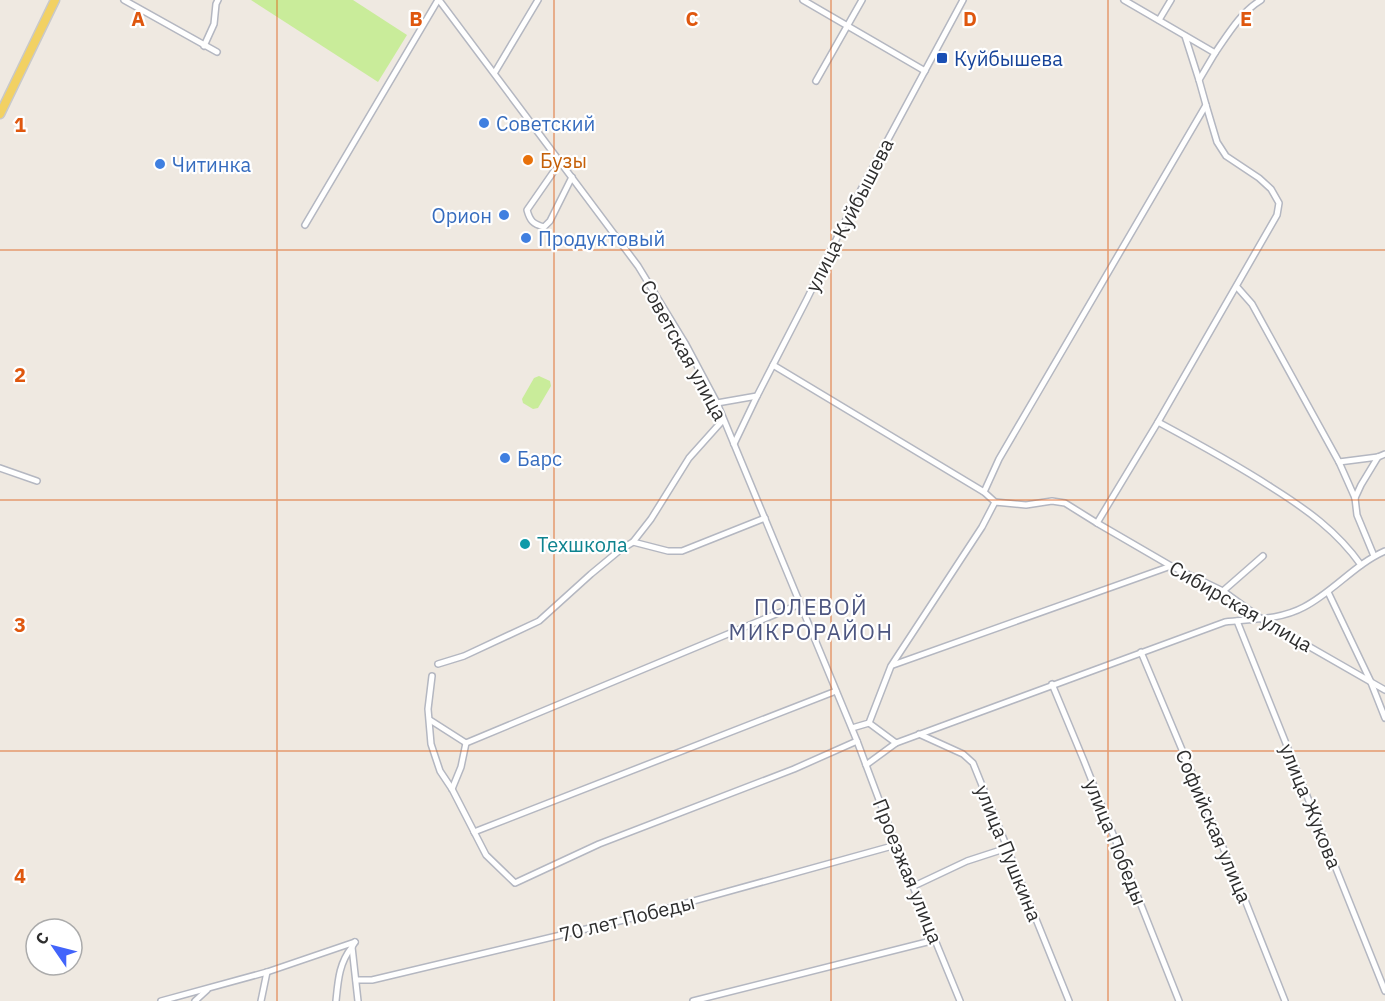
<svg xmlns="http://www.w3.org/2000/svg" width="1385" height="1001" font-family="'IBM Plex Sans',sans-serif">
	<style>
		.pitch { fill: #c9ec9a }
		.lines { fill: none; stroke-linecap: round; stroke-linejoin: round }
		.minor-casing { stroke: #b4b7c1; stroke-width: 8 }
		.primary-casing { stroke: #c9c9c9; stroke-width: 11 }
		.minor { stroke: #fff; stroke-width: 5 }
		.primary { stroke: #f2d163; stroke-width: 8 }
		.grid { fill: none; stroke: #df570e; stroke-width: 1.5; stroke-opacity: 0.55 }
		.transit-dot { fill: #1a4fb4; stroke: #fff; stroke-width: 2 }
		.shop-dot { fill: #3f7fe0; stroke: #fff; stroke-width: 2 }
		.food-dot { fill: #e8710a; stroke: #fff; stroke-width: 2 }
		.culture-dot { fill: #0f9aa8; stroke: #fff; stroke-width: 2 }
		.labels { text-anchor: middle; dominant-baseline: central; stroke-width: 4.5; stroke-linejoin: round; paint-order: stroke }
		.transit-label { font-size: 20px; fill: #164399; stroke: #fff; text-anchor: start }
		.shop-label { font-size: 20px; fill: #366cbe; stroke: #fff; text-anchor: start }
		.food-label { font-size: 20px; fill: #c56008; stroke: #fff; text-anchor: start }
		.street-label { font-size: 20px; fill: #2e2e2e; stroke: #fff }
		.culture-label { font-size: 20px; fill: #0d838f; stroke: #fff; text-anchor: start }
		.quarter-label { font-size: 22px; letter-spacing: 1.5px; fill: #4d5680; stroke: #fff }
		.grid-label { font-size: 20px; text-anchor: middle; font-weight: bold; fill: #df570e; stroke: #fff; stroke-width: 4.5; stroke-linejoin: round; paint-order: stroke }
	</style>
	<rect width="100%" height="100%" fill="#efe9e1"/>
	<g class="pitch">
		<path d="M251 0H353L407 35 378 82Z"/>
		<path d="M539 376 550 381 551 386 538 408 533 409 523 403 522 399 534 378Z"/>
	</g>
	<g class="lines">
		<defs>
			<g id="minor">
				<path d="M124 0 217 52"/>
				<path d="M439 0 638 266 685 343 717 403 857 741 896 845 960 1001"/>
				<path d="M803 0 925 71"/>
				<path d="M1159 20 1171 0"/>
				<path d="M1185 36 1199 80"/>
				<path d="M204 46 214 24 216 4 218 0"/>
				<path d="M1215 53C1228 34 1241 12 1261 0"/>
				<path d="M495 72 538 0"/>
				<path d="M816 81 862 0"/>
				<path d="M561 161 527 210C530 221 533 224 544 227L550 221 572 177"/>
				<path d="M305 225 438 0"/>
				<path d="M1237 287 1252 304 1339 462 1355 498 1357 515 1374 556"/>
				<path d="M773 365 984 492 995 502"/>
				<path d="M717 403 757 396 807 299 857 197 963 0"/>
				<path d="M1158 422 1277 215 1279 203 1271 189 1259 178 1226 156 1217 142 1206 105"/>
				<path d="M734 444 757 396"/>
				<path d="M1339 462 1378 457 1385 454"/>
				<path d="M0 468 37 481"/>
				<path d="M984 492 999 459 1206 105 1199 80 1215 53 1124 0"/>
				<path d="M1355 498 1361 485 1378 457"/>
				<path d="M1097 523 1171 566 1223 591 1263 620 1385 690"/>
				<path d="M633 542 668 551H682L765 518"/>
				<path d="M1223 591 1263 556"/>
				<path d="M1328 592 1370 680 1385 718"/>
				<path d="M1237 621 1385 991"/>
				<path d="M1141 652 1245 900 1285 1001"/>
				<path d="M438 664 464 656 539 621 591 574 620 550 633 542 651 519 689 458 723 420"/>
				<path d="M893 665 1171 566"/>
				<path d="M432 676 428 709 431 744 440 771 452 789 486 855 515 883 599 844 794 769 857 741"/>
				<path d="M1052 684 1084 761 1179 1001"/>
				<path d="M430 720 466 743 800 604"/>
				<path d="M869 723 896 743 1225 622C1251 619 1280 620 1304 607 1333 592 1355 564 1385 551"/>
				<path d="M852 728 869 723 891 666 982 527 995 502 1026 505 1052 501 1065 503 1097 523 1158 422C1197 443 1234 463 1271 487 1306 509 1337 531 1361 565"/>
				<path d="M919 734 963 754 973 763 1069 1001"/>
				<path d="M866 765 896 743"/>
				<path d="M452 789 461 767 466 743"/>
				<path d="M474 832 836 691"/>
				<path d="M914 886 967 861 1007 848"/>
				<path d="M355 942 352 947 358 1001"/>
				<path d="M356 980H372L632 918 896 845"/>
				<path d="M161 1001 267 972 355 942"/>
				<path d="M195 1001 207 990"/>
				<path d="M261 1001 267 972"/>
				<path d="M336 1001C338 981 339 963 352 947"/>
				<path d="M693 1001 935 940"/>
			</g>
			<path id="primary" d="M0 114 55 0"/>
		</defs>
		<use href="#minor" class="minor-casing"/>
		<use href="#primary" class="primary-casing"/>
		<use href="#minor" class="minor"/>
		<use href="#primary" class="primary"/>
	</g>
	<path class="grid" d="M277 0V1001M554 0V1001M831 0V1001M1108 0V1001M0 250H1385M0 500H1385M0 751H1385"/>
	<rect class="transit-dot" x="936" y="52" width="12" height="12" rx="3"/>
	<g class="shop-dot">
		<circle cx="484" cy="123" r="6"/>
		<circle cx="160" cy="164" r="6"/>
		<circle cx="504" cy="215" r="6"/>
		<circle cx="526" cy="238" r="6"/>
		<circle cx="505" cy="458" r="6"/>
	</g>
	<circle class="food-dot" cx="528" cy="160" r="6"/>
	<circle class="culture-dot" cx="525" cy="544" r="6"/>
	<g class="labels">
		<g class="transit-label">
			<text x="954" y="58">Куйбышева</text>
		</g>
		<g class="shop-label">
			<text x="496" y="123">Советский</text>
			<text x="172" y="164">Читинка</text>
			<text x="492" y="215" text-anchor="end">Орион</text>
			<text x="538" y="238">Продуктовый</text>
			<text x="517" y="458">Барс</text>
		</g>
		<g class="food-label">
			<text x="540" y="160">Бузы</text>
		</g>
		<g class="street-label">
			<text transform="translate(849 215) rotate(-63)">улица Куйбышева</text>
			<text transform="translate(684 350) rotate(61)">Советская улица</text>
			<text transform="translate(1241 606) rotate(30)">Сибирская улица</text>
			<text transform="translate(1311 806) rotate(68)">улица Жукова</text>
			<text transform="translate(1214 826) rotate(67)">Софийская улица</text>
			<text transform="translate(1116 842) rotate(68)">улица Победы</text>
			<text transform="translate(1009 853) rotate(68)">улица Пушкина</text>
			<text transform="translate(908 871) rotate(68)">Проезжая улица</text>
			<text transform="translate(627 918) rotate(-14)">70 лет Победы</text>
		</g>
		<g class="culture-label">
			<text x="537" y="544">Техшкола</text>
		</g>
		<g class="quarter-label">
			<text x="811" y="606">ПОЛЕВОЙ<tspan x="811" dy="25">МИКРОРАЙОН</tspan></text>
		</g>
	</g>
	<g class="grid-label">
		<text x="138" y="26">A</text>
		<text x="416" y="26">B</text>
		<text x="692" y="26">C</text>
		<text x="970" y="26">D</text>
		<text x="1246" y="26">E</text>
		<text x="20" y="132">1</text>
		<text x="20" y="382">2</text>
		<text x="20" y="632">3</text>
		<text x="20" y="883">4</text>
	</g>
	<g transform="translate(54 947) rotate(305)"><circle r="28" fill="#ffffff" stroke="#ababab" stroke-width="1.5"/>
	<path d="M0-4.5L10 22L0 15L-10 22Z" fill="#4264fb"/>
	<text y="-9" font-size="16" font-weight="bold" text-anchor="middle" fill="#2e2e2e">С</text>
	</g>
</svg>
